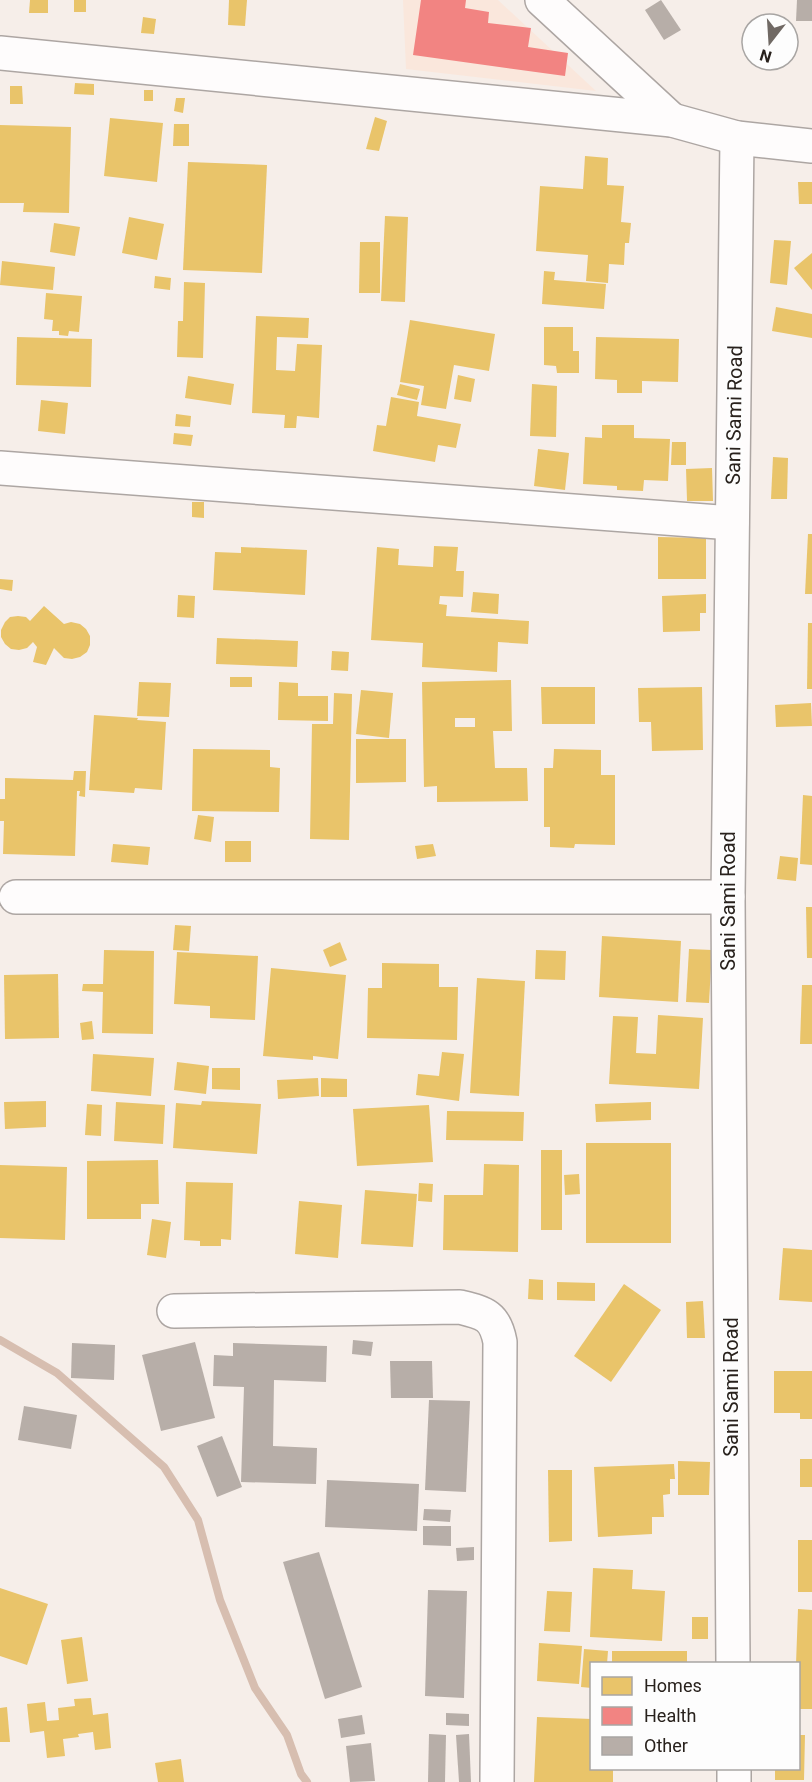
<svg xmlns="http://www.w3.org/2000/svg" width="812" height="1782" font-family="Roboto,sans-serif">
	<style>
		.built { fill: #fae7dc }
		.homes { fill: #e9c46a; fill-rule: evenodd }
		.health { fill: #f28482 }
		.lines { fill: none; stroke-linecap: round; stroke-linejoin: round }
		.stream { stroke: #d7beb0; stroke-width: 8 }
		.building { fill: #b7aea8 }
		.minor-casing { stroke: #ada6a3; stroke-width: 36 }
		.minor { stroke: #fefcfc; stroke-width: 33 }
		.labels { text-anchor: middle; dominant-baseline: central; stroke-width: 6; stroke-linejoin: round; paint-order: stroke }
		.street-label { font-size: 20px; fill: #28211c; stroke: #fdfdfd }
	</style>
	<rect width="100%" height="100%" fill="#f6eee9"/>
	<path class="built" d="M403 0H498L596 91 406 69Z"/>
	<g class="homes">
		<path d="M30 0H48V13H29Z"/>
		<rect x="74" y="0" width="12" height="12"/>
		<path d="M229 0H247L245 26 228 25Z"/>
		<path d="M143 17 156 19 154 34 141 33Z"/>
		<path d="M75 83 94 84V95L74 94Z"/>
		<path d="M10 86H22L23 104H10Z"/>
		<rect x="144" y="90" width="9" height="11"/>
		<path d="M176 98H185L183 113 174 111Z"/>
		<path d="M375 117 387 121 379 151 366 149Z"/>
		<path d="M110 118 163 123 157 182 104 176Z"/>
		<path d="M174 124H189V146H173Z"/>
		<path d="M0 125 71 127 69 213 23 212 24 203H0Z"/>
		<path d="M585 156 608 158 607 185 624 186 621 222 631 223 629 243H625L624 265 609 264 608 283 586 281 588 255 536 251 540 186 583 189Z"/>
		<path d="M188 162 267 165 262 273 183 270Z"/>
		<path d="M798 182H812V204H799Z"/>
		<path d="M385 216 408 217 405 302 381 301Z"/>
		<path d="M129 217 164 224 157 260 122 253Z"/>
		<path d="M54 223 80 227 75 256 50 252Z"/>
		<path d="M774 240 791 241 787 285 770 283Z"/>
		<path d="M360 242H380V293H359Z"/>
		<path d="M812 253V290L794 268Z"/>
		<path d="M2 261 55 267 53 290 0 285Z"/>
		<path d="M544 271 555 272 554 280 606 284 604 309 542 304Z"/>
		<path d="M155 276 171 278 170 290 154 288Z"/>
		<path d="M184 282 205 283 203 358 177 357 178 321H183Z"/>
		<path d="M46 293 82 296 79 332 69 331 68 336 59 335V331H52L53 320 44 319Z"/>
		<path d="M776 307 812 314V338L772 331Z"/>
		<path d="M256 316 309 318 308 338 277 337 276 370 295 371 297 344 322 345 319 418 297 416 296 428H284L285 415 252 413Z"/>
		<path d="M410 320 495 334 489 371 454 365 446 409 421 405 424 386 400 382Z"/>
		<path d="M544 327H573V351H579V373H557L556 366 544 365Z"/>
		<path d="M17 337 92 339 91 387 16 385Z"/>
		<path d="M596 337 679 339 678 382 642 381V393H617V380L595 379Z"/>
		<path d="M458 375 475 379 471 402 454 399Z"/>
		<path d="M188 376 234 384 231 405 185 398Z"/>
		<path d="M400 384 420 389 417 400 397 395Z"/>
		<path d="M532 384 557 386 556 437 530 436Z"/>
		<path d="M391 397 419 402 417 416 461 424 456 448 438 445 435 462 373 451 377 425 386 426Z"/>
		<path d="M41 400 68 403 65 434 38 431Z"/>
		<path d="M176 414 191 416 190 427 175 426Z"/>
		<path d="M602 425H634V438L670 439 668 481 644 480 643 491 617 490V486L583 484 585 437 602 438Z"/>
		<path d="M174 433 193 435 191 446 173 444Z"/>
		<path d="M672 442H686V465H671Z"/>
		<path d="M538 449 569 453 565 490 534 486Z"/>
		<path d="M773 457 788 458 787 499H771Z"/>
		<path d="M712 468 713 501H687L686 469Z"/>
		<path d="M192 502H204V518L192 517Z"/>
		<path d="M808 534H812V594H805Z"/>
		<path d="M658 537 706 538V579H658Z"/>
		<path d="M434 546 458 547 456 571H464L463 597 440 596 439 604 447 605 446 616 529 621 528 644 498 642 497 672 422 667 423 643 371 640 377 547 399 549 398 565 433 567Z"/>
		<path d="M241 547 307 550 305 595 213 590 215 552 241 553Z"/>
		<path d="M0 579 13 580 12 591 0 589Z"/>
		<path d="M473 592 499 594 498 614 471 612Z"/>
		<path d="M706 594V613H700V631L663 632 662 596Z"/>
		<path d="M178 595 195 596 194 618 177 617Z"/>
		<path d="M44 606 64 624 71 622 80 624 86 629 90 636V645L87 652 80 657 72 659 64 658 54 648 46 665 33 662 37 647 33 642 27 648 19 650 11 649 5 644 1 637V630L5 622 10 617 18 616 26 617 30 621Z"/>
		<path d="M808 623H812V689H807Z"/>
		<path d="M217 638 298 641 297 667 216 664Z"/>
		<path d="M332 651 349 652 348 671 331 670Z"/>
		<rect x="230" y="677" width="22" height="10"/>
		<path d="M511 680 512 731H493L495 768H527L528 801 437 802V786L424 787 422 682ZM455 718H475V727H455Z"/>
		<path d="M139 682 171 683 169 717 137 716Z"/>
		<path d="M279 682 298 683V696H328V721L278 720Z"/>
		<path d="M541 687H595V724H542Z"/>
		<path d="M702 687 703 750 652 751 651 722H639L638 688Z"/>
		<path d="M361 690 393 693 389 738 356 734Z"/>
		<path d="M334 693 352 694 349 840 310 839 312 724H333Z"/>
		<path d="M811 703 812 726 776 727 775 705Z"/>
		<path d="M94 715 138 718 137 720 166 722 162 790 135 788 134 793 89 790Z"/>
		<path d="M356 739H406V782L356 783Z"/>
		<path d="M193 749 270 750V767L280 768 279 812 192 811Z"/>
		<path d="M554 749 601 750V775H615V845L575 844 574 848 550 847V827H544V768H553Z"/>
		<path d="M74 771H86L85 797 79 796 80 791H77L75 856 3 854 4 821H0V799H5V778L73 780Z"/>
		<path d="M803 795 812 796V865L800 864Z"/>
		<path d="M198 815 214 817 211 842 194 839Z"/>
		<rect x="225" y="841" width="26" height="21"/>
		<path d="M113 844 150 847 148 865 111 862Z"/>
		<path d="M433 844 436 856 417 859 415 846Z"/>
		<path d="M780 856 798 858 796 881 777 879Z"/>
		<path d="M806 907H812V958H807Z"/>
		<path d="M175 925 191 926 189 951 173 950Z"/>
		<path d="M602 936 681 941 678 1002 599 997Z"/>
		<path d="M340 942 347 960 330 967 323 950Z"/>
		<path d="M689 949 712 950 709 1003 686 1002Z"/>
		<path d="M104 950 154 951 153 1034 102 1033 103 992 82 991 83 984H103Z"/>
		<path d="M536 950 566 951 565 980 535 979Z"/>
		<path d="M177 952 258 956 255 1020 210 1018V1006L174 1004Z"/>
		<path d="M382 963 439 964V987H458L457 1040 367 1038 368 988H382Z"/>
		<path d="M271 968 346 975 338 1059 313 1056V1060L263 1056Z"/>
		<path d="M58 974 59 1038 5 1039 4 975Z"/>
		<path d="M477 978 525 981 519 1096 470 1093Z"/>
		<path d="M802 985H812V1044H800Z"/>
		<path d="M658 1015 703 1018 699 1089 609 1084 613 1016 638 1017 636 1053 656 1054Z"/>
		<path d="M92 1021 94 1039 82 1040 80 1023Z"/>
		<path d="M442 1052 464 1054 459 1101 416 1095 418 1074 439 1076Z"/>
		<path d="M93 1054 154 1058 151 1096 91 1091Z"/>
		<path d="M177 1062 209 1066 206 1094 174 1090Z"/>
		<path d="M212 1068H240V1090L212 1089Z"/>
		<path d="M318 1078 319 1096 278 1099 277 1080Z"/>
		<path d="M321 1078 347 1079V1097H321Z"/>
		<path d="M46 1101V1127L5 1129 4 1102Z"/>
		<path d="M202 1101 261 1104 257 1154 173 1148 176 1103 201 1105Z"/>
		<path d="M116 1102 165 1105 163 1144 114 1141Z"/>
		<path d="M651 1102V1120L596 1122 595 1104Z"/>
		<path d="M87 1104 102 1105 101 1136 85 1135Z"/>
		<path d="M429 1105 433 1162 357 1166 353 1109Z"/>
		<path d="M447 1111 524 1112 523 1141 446 1140Z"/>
		<rect x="586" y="1143" width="85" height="100"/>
		<rect x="541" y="1150" width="21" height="80"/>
		<path d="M158 1160 159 1204H141V1219H87V1161Z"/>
		<path d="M484 1164 519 1165 518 1252 443 1250 444 1195H483Z"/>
		<path d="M0 1165 67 1167 65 1240 0 1238Z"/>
		<path d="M579 1174 580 1194 565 1195 564 1175Z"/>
		<path d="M186 1182 233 1183 231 1240 221 1239V1246H200V1241L184 1240Z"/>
		<path d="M419 1183 433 1184 432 1202 418 1201Z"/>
		<path d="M365 1190 417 1194 413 1247 361 1244Z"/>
		<path d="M299 1201 342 1205 338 1258 295 1254Z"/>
		<path d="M152 1219 171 1222 166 1258 147 1255Z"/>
		<path d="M783 1248 812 1250V1302L779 1300Z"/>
		<path d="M529 1279 543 1280V1300L528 1299Z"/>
		<path d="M557 1282 595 1283V1301L557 1300Z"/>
		<path d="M624 1284 661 1310 611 1382 574 1356Z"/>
		<path d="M703 1301 705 1338H687L686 1302Z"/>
		<path d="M774 1371H812V1419H800V1413H774Z"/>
		<rect x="800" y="1459" width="12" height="28"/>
		<path d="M678 1461 710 1462 709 1495H678Z"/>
		<path d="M674 1464 675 1479H670V1494L663 1495 664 1517H652V1534L598 1537 594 1467Z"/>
		<path d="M548 1470H572V1541L549 1542Z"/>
		<rect x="798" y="1540" width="14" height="52"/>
		<path d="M593 1568 633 1570 632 1589 665 1591 662 1641 590 1637Z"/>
		<path d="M0 1588 48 1604 27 1665 0 1656Z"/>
		<path d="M547 1591 572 1592 570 1632 544 1631Z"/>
		<path d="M798 1609 812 1610V1709H798V1664H796Z"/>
		<rect x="692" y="1617" width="16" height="22"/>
		<path d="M82 1637 88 1681 67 1684 61 1640Z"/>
		<path d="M539 1643 582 1646 579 1684 537 1681Z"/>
		<path d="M584 1649 608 1651 607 1664H592V1688L581 1687Z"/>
		<rect x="612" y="1651" width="75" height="13"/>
		<path d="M91 1698 93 1715 108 1713 111 1748 95 1750 93 1732 78 1734 79 1737 63 1739 65 1756 47 1758 44 1731 30 1733 27 1704 45 1702 47 1721 59 1720 58 1708 75 1706 74 1699Z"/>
		<path d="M7 1707 10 1742H0V1708Z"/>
		<path d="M537 1717 592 1719V1768H613V1782H534Z"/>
		<path d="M798 1735H805L804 1780H775V1768H798Z"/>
		<path d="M181 1759 184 1782H158L155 1763Z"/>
	</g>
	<path class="health" d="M421 0H466L465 8 489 12 488 23 531 28 528 47 568 53 565 76 413 55Z"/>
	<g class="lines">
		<path class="stream" d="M0 1340 57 1373 164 1467 198 1520 220 1600 255 1688 287 1735 301 1774 307 1782"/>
	</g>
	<g class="building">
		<path d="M661 0 681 30 664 40 645 10Z"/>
		<path d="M797 0H812V21H796Z"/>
		<path d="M353 1340 373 1342 371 1356 352 1354Z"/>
		<path d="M195 1342 215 1418 161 1431 142 1355Z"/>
		<path d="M72 1343 115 1345 114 1380 71 1378Z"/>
		<path d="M233 1343 327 1346 326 1382 274 1380 273 1446 317 1448 316 1484 241 1482 244 1387 213 1386 214 1355 233 1356Z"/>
		<path d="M390 1361H432L433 1398H391Z"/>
		<path d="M429 1400 470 1401 466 1492 425 1490Z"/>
		<path d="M24 1406 77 1415 71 1449 18 1440Z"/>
		<path d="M222 1436 242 1487 217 1497 197 1446Z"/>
		<path d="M327 1480 419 1484 417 1531 325 1527Z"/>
		<path d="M424 1509 451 1510 450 1522 423 1520Z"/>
		<path d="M423 1526H451V1546L423 1545Z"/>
		<path d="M474 1547V1560L457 1561 456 1548Z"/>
		<path d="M319 1552 362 1687 325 1699 283 1562Z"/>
		<path d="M428 1590 467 1591 464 1698 425 1696Z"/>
		<path d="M446 1713 469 1714V1726L446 1725Z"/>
		<path d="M362 1715 365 1734 341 1738 338 1719Z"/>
		<path d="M429 1734 446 1735 445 1782H428Z"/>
		<path d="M469 1734 471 1782H459L456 1735Z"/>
		<path d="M371 1743 375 1781 350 1782 346 1746Z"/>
	</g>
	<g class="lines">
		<defs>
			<g id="minor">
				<path d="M542 0 672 120"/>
				<path d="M0 53 672 120 737 138 812 146"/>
				<path d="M0 468 732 523"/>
				<path d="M16 897H728"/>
				<path d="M174 1311 460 1307C484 1313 495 1315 500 1342L497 1782"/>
				<path d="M733 1664 728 897 737 138"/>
				<path d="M734 1768V1782"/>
			</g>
		</defs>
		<use href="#minor" class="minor-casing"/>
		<use href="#minor" class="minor"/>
	</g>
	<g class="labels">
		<g class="street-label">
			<text transform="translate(734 415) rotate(-89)">Sani Sami Road</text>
			<text transform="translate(728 901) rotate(-90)">Sani Sami Road</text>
			<text transform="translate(731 1387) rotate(-90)">Sani Sami Road</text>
		</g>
	</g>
	<rect x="590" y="1662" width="210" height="108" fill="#fdfdfd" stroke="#a8a5a3" stroke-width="1.5"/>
	<rect x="602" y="1677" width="30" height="18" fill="#e9c46a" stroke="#a8a5a3" stroke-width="1.5"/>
	<text x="644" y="1692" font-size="18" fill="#28211c">Homes</text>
	<rect x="602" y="1707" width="30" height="18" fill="#f28482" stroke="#a8a5a3" stroke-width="1.5"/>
	<text x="644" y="1722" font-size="18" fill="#28211c">Health</text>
	<rect x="602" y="1737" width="30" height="18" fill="#b7aea8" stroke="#a8a5a3" stroke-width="1.5"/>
	<text x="644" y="1752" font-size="18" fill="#28211c">Other</text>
	<g transform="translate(770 42) rotate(197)"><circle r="28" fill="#fdfdfd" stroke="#a8a5a3" stroke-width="1.5"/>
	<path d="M0-4.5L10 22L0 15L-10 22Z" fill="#706964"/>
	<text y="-9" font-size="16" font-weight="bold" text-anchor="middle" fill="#28211c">N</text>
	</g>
</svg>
